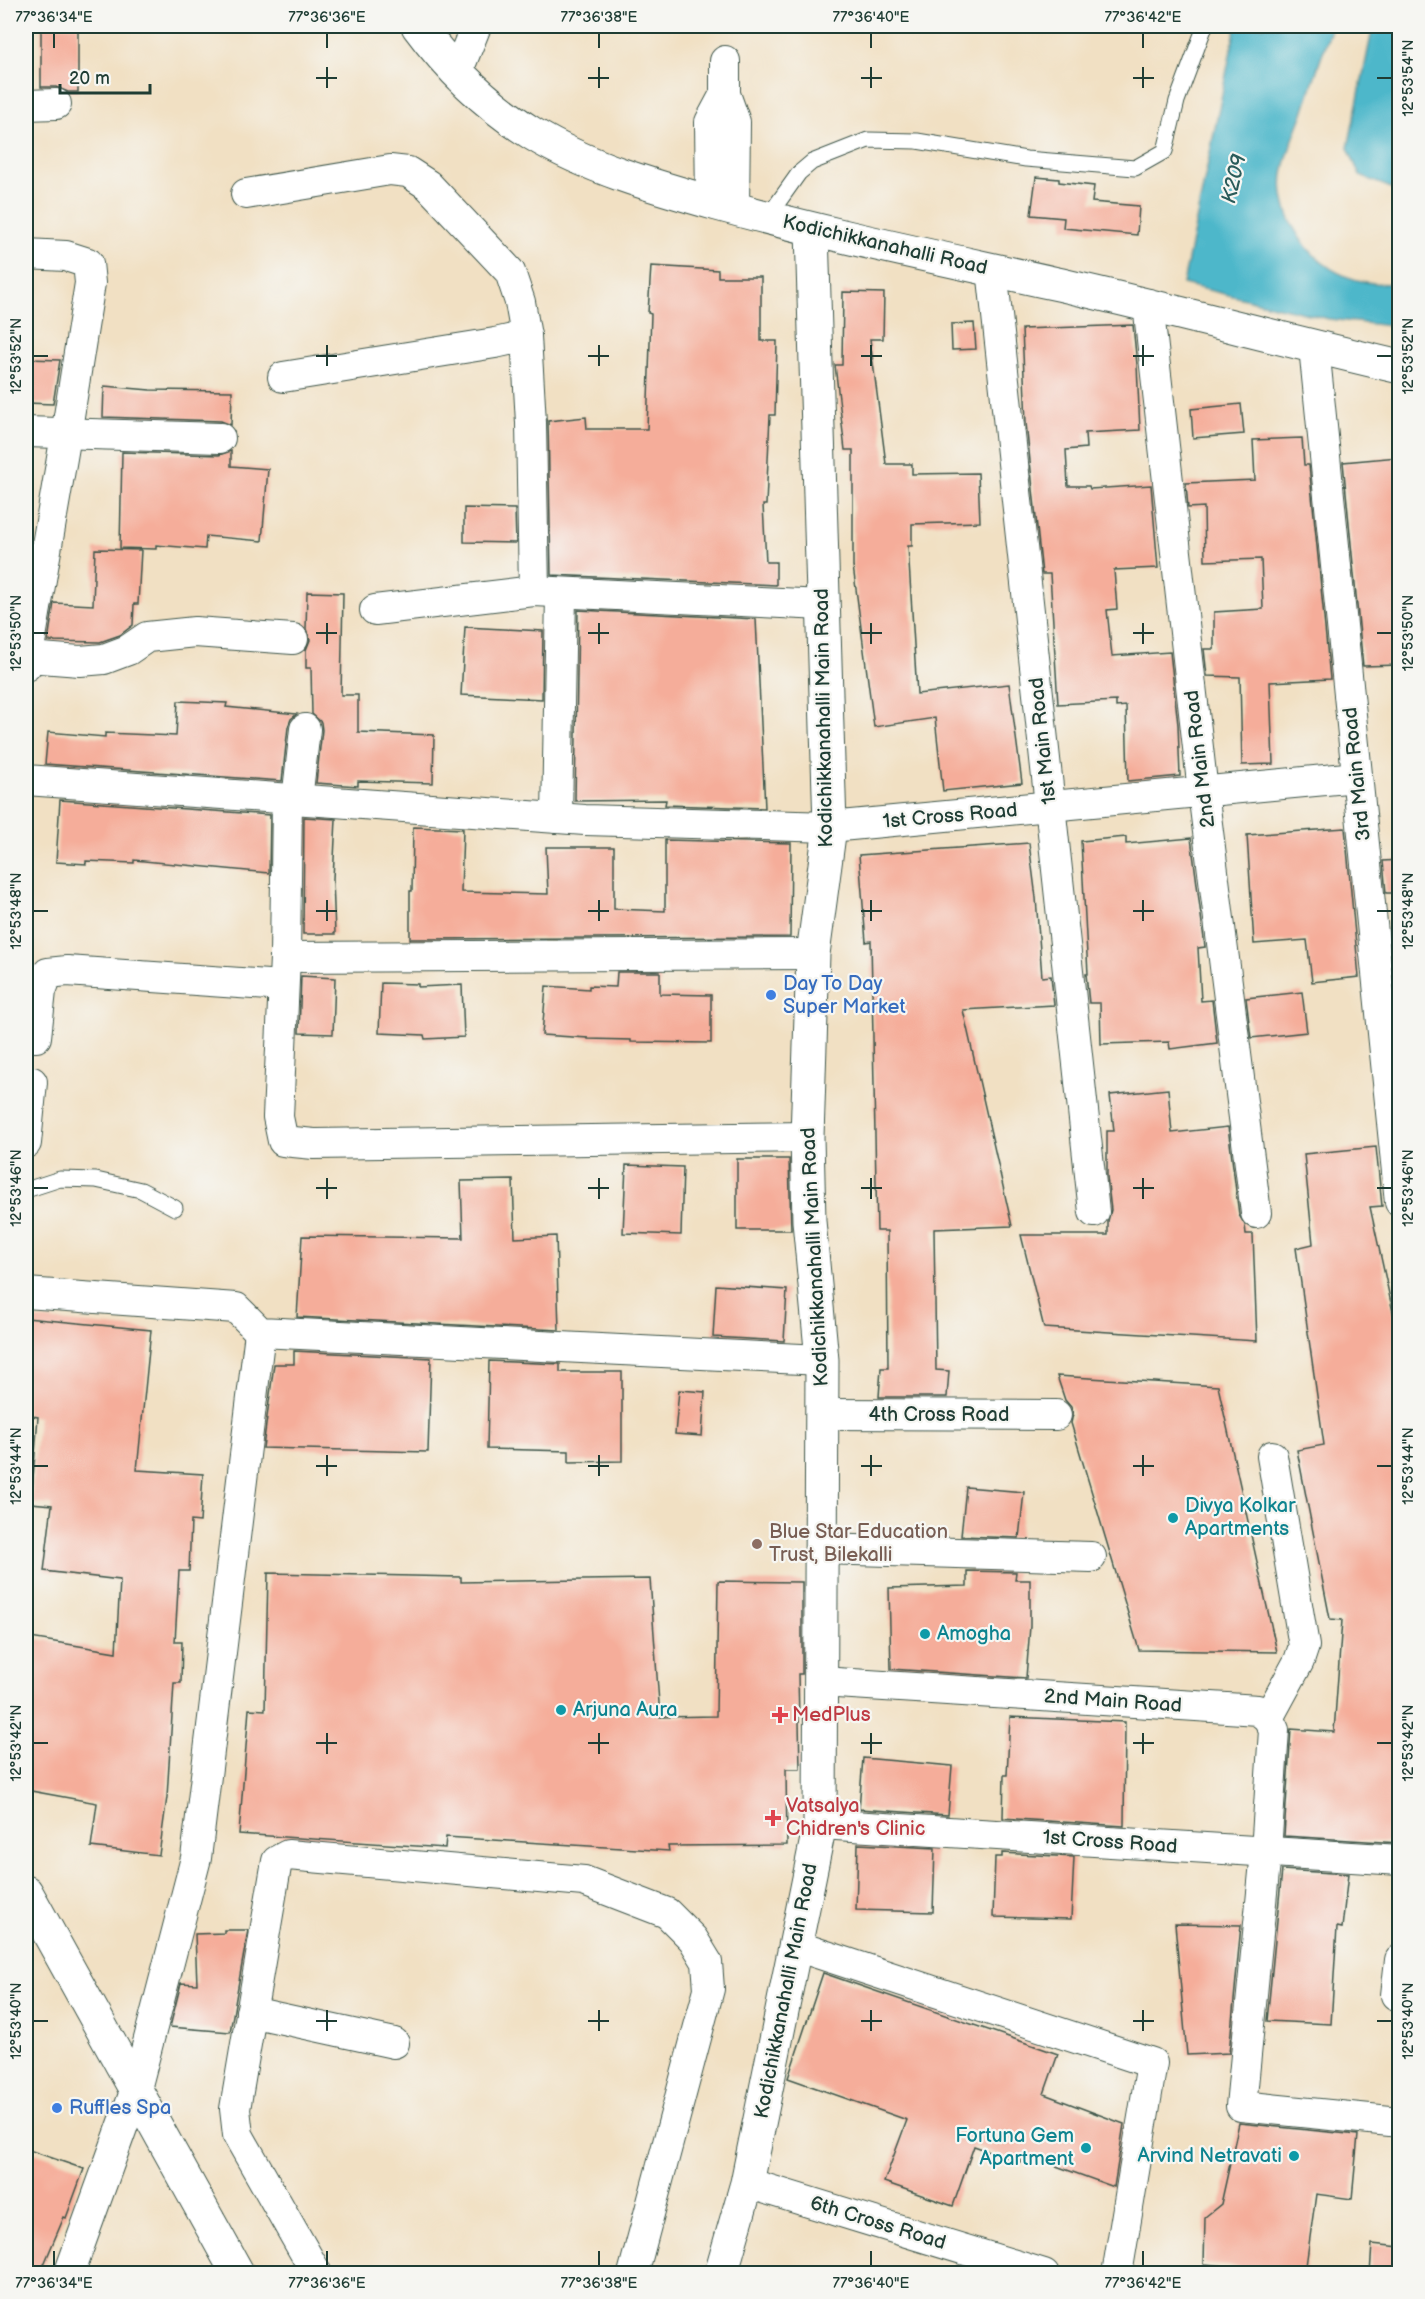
<svg xmlns="http://www.w3.org/2000/svg" width="1425" height="2299" font-family="'Balsamiq Sans',sans-serif">
	<style>
		.water { fill: #4db7ca; stroke: #367a7f; stroke-width: 1.5 }
		.building { fill: #f5ad9a }
		.lines { fill: none; stroke-linecap: round; stroke-linejoin: round }
		.service-casing { stroke: #3e5549; stroke-width: 17 }
		.minor-casing { stroke: #3e5549; stroke-width: 32 }
		.tertiary-casing { stroke: #3e5549; stroke-width: 35 }
		.service { stroke: #fff; stroke-width: 15 }
		.minor { stroke: #fff; stroke-width: 30 }
		.tertiary { stroke: #fff; stroke-width: 33 }
		.ticks { fill: none; stroke: #1f3d34; stroke-width: 2 }
		.shop-dot { fill: #3f7fe0; stroke: #f6f6f2; stroke-width: 2 }
		.culture-dot { fill: #0f9aa8; stroke: #f6f6f2; stroke-width: 2 }
		.education-dot { fill: #8d6e63; stroke: #f6f6f2; stroke-width: 2 }
		.health-dot { fill: #e0444e; stroke: #f6f6f2; stroke-width: 2 }
		.labels { text-anchor: middle; dominant-baseline: central; stroke-width: 4.5; stroke-linejoin: round; paint-order: stroke }
		.street-label { font-size: 20px; fill: #1f3d34; stroke: #f6f6f2 }
		.shop-label { font-size: 20px; fill: #366cbe; stroke: #f6f6f2; text-anchor: start }
		.culture-label { font-size: 20px; fill: #0d838f; stroke: #f6f6f2; text-anchor: start }
		.education-label { font-size: 20px; fill: #785e54; stroke: #f6f6f2; text-anchor: start }
		.health-label { font-size: 20px; fill: #be3a42; stroke: #f6f6f2; text-anchor: start }
		.water-label { font-size: 21px; font-style: italic; fill: #2a5c5a; stroke: #f6f6f2 }
		.neatline { fill: none; stroke: #1f3d34; stroke-width: 2 }
		.ticks-label { font-size: 15px; text-anchor: middle; fill: #1f3d34 }
	</style>
	<rect width="100%" height="100%" fill="#f6f6f2"/>
	<filter id="ink" filterUnits="userSpaceOnUse"><feTurbulence type="fractalNoise" baseFrequency=".0167" numOctaves="2"/><feDisplacementMap in="SourceGraphic" scale="12" xChannelSelector="R" yChannelSelector="G"/><feConvolveMatrix kernelMatrix="1 2 1 2 8 2 1 2 1" color-interpolation-filters="sRGB"/></filter>
	<filter id="wash" filterUnits="userSpaceOnUse"><feTurbulence type="fractalNoise" baseFrequency=".008" numOctaves="4" result="noise"/><feDisplacementMap in="SourceGraphic" scale="24" xChannelSelector="R" yChannelSelector="G"/><feGaussianBlur stdDeviation="1.35" result="paint"/><feColorMatrix in="noise" values="0 0 0 0 0 0 0 0 0 0 0 0 0 0 0 0 0 1.4 0 .05"/><feComposite in="paint" operator="in"/></filter>
	<g filter="url(#wash)">
		<rect width="100%" height="100%" fill="#f1e0c3"/>
		<g class="water">
			<path d="M1236 26H1332C1322 55 1312 84 1303 113 1296 131 1288 150 1284 169 1277 200 1293 235 1315 256 1339 279 1368 286 1399 283V327L1329 319 1183 284Z"/>
			<path d="M1373 26H1399V191L1360 176 1348 148Z"/>
		</g>
		<g id="blocks">
			<g class="building">
				<path d="M41 26H78V92H68L56 87H41Z"/>
				<path d="M1036 177 1059 179V182L1094 186 1092 202 1139 206 1137 235 1063 228 1064 218 1031 215Z"/>
				<path d="M651 266 718 270V277H761V341H777L775 415H770L766 505H763L766 562H776V585L551 575 548 421 586 417 587 429H647L651 314 648 313Z"/>
				<path d="M843 292 884 293 883 339H870L886 464H912V474L978 473 980 522 912 524V546H908L917 694 1009 684 1022 783 943 791 935 718 874 727 853 566V450H845L835 365H842Z"/>
				<path d="M974 323 976 349 952 350 951 324Z"/>
				<path d="M1133 325 1137 365 1140 430 1085 433 1086 448 1066 450 1068 486H1089L1090 489 1151 485 1158 568 1114 570 1117 609 1107 610 1112 656 1170 652 1178 725 1180 776 1128 781 1126 706 1116 707V701L1058 704 1050 574H1042L1026 423 1022 329Z"/>
				<path d="M28 359 60 360 53 404 27 403Z"/>
				<path d="M104 386 150 390 232 391 231 425 221 421 103 417Z"/>
				<path d="M1241 404 1244 434 1193 438 1191 409Z"/>
				<path d="M1302 438 1304 465H1309L1330 679 1270 682 1273 764 1242 765 1240 677 1207 676 1204 649H1214V612L1263 609 1261 559 1205 561 1204 507 1188 508 1186 483 1255 480 1253 440Z"/>
				<path d="M231 451V466L268 469 262 541 206 536 205 549 156 545V549L120 548 122 452 219 455Z"/>
				<path d="M1398 457 1400 665 1363 666 1343 462Z"/>
				<path d="M464 508 515 509 516 543 464 542Z"/>
				<path d="M95 549 141 550 138 604H134L133 625 120 635 100 642 48 641 54 603 93 605Z"/>
				<path d="M307 592 343 593 341 695H358V732L434 735 433 783 358 781V786L316 783 322 730 321 722 312 714 311 668H306V650L310 640 306 629Z"/>
				<path d="M578 610 756 619 765 808 665 805 666 800 575 801Z"/>
				<path d="M465 627 543 631 542 699 461 695Z"/>
				<path d="M178 701 227 703 226 707 297 714 291 719 288 727 282 781 45 764 48 732 105 737V733L176 736Z"/>
				<path d="M60 800 270 815 269 873 134 860V863L86 861V864L56 862Z"/>
				<path d="M304 817 336 819 333 879 335 934H303Z"/>
				<path d="M413 827 463 829 461 892 548 894 546 847H614V909L665 911V840L791 843 790 937 410 939V891H412Z"/>
				<path d="M1345 828 1359 977 1312 982 1307 940 1254 944 1247 835Z"/>
				<path d="M1126 837V844L1191 838 1205 947 1198 948 1201 1001 1212 1000 1217 1043 1170 1049 1169 1042 1101 1044 1100 1003H1089L1086 974H1088L1081 841Z"/>
				<path d="M1029 843 1036 898 1042 977 1051 976 1054 1005 963 1010 1012 1226 934 1229 936 1370 949 1371 947 1397H879L881 1368H888L887 1231H877L871 941 866 942 859 855Z"/>
				<path d="M1400 860V893H1386L1383 861Z"/>
				<path d="M617 972H660V994L711 995V1043L631 1042V1040L588 1039V1038L542 1035 546 986 589 989V986L616 987Z"/>
				<path d="M301 976 335 978 333 1034 299 1033Z"/>
				<path d="M381 983 418 984V987L462 985 464 1037 425 1039 424 1035 379 1033Z"/>
				<path d="M1302 992 1307 1032 1251 1038 1246 998Z"/>
				<path d="M1168 1089 1172 1133 1228 1127 1239 1215 1245 1225 1246 1234H1253L1257 1341 1044 1328 1021 1235H1108V1221L1111 1210 1107 1176V1131H1114L1110 1095Z"/>
				<path d="M1376 1147 1382 1206 1370 1207 1400 1344V1843L1284 1836 1291 1729 1334 1732 1342 1620 1330 1619 1297 1450 1324 1445 1296 1248 1313 1244 1304 1154Z"/>
				<path d="M737 1159H789L791 1230H737Z"/>
				<path d="M626 1165 683 1167 681 1235 623 1233Z"/>
				<path d="M513 1180 515 1238 556 1236 559 1330 297 1317 302 1236 463 1238 461 1181Z"/>
				<path d="M716 1285 787 1290 784 1341 713 1337Z"/>
				<path d="M26 1318 151 1330 137 1470 203 1474 200 1522 191 1521 189 1571H179L175 1642H182L181 1683H174L167 1797 159 1855 91 1847 97 1803 26 1790V1673L31 1638 116 1652 120 1580 44 1571 52 1505 31 1503 38 1417 26 1415Z"/>
				<path d="M294 1351 431 1358 428 1452 263 1448 274 1364H294Z"/>
				<path d="M489 1361 560 1364V1372H622V1461L569 1462V1451L487 1449Z"/>
				<path d="M1057 1376 1218 1386 1277 1652 1139 1650 1071 1423 1073 1414 1071 1407 1065 1400Z"/>
				<path d="M679 1390 705 1392 702 1436 675 1434Z"/>
				<path d="M966 1487 1024 1492 1019 1538 961 1536Z"/>
				<path d="M967 1571 1016 1572 1015 1580H1030V1626L1026 1678 891 1669 889 1588 967 1586Z"/>
				<path d="M268 1573 461 1577V1582L650 1579 660 1717 716 1716 718 1581 802 1582V1674H798L800 1769H786L787 1845 668 1846 669 1851 446 1837 445 1848 239 1834 249 1709 265 1710Z"/>
				<path d="M1010 1717 1125 1722 1124 1826 1003 1818 1004 1775H1007Z"/>
				<path d="M863 1758 952 1766 948 1815 859 1809Z"/>
				<path d="M858 1844 935 1848 933 1912 856 1910Z"/>
				<path d="M1002 1853 1074 1857 1071 1919 993 1917 995 1857H1002Z"/>
				<path d="M1282 1870 1348 1874 1342 1928 1337 1927 1331 2024 1267 2021Z"/>
				<path d="M1175 1924 1241 1925 1229 2053 1187 2055Z"/>
				<path d="M224 1930H248L230 2032 170 2027 181 1983 197 1984 195 1934 224 1933Z"/>
				<path d="M823 1973 1058 2054 1044 2094 1124 2124 1114 2187 1023 2154 1020 2162 974 2146 953 2206 884 2182 907 2120 788 2078Z"/>
				<path d="M1239 2123 1358 2135 1352 2199 1316 2194 1305 2273 1204 2264 1205 2217 1221 2204Z"/>
				<path d="M26 2149 84 2169 66 2218 64 2217 40 2274H26Z"/>
				<path d="M1372 2244 1400 2247V2274H1370Z"/>
			</g>
		</g>
	</g>
	<g filter="url(#ink)">
		<use href="#blocks" fill-opacity="0" stroke="#3e5549" stroke-width="1.5"/>
		<g class="lines">
			<defs>
				<g id="service">
					<path d="M767 218 799 173 812 162 868 140 917 141 1026 159 1135 168 1165 151 1177 101 1205 26"/>
					<path d="M26 1190 60 1179 96 1180 141 1190 175 1208"/>
				</g>
				<g id="minor">
					<path d="M725 61V94L735 122 734 209"/>
					<path d="M457 73 476 26"/>
					<path d="M26 105 56 104"/>
					<path d="M246 194 390 170 408 172 428 185 510 272 520 302 526 336 531 423 534 591"/>
					<path d="M711 203 710 122 725 94"/>
					<path d="M26 254 66 256 88 263 90 283 66 435 26 666"/>
					<path d="M992 269 1094 1212"/>
					<path d="M1148 304 1203 792 1256 1213"/>
					<path d="M1314 347 1400 1202"/>
					<path d="M283 377 495 343 526 336"/>
					<path d="M26 432 220 438"/>
					<path d="M375 610 534 591 823 605"/>
					<path d="M28 657 80 661 104 659 128 650 147 637 195 632 293 639"/>
					<path d="M26 780 585 820 830 827 1357 777"/>
					<path d="M287 799 285 957 278 1117 283 1141 314 1144 807 1137"/>
					<path d="M297 800 305 729"/>
					<path d="M557 818 561 594"/>
					<path d="M285 957 813 954"/>
					<path d="M36 1037 41 991 48 973 67 971 283 986"/>
					<path d="M26 1143 32 1082"/>
					<path d="M26 1293 236 1308 260 1332 822 1360"/>
					<path d="M822 1414 1056 1415"/>
					<path d="M821 1549 1091 1557"/>
					<path d="M821 1682 1258 1710 1268 1718 1274 1730 1266 1852 1241 2106 1400 2122"/>
					<path d="M1268 1718 1299 1661 1304 1646 1272 1456"/>
					<path d="M820 1824 1400 1860"/>
					<path d="M796 1946 1152 2063 1117 2274"/>
					<path d="M1396 1995 1400 1960"/>
					<path d="M251 2012 394 2043"/>
					<path d="M747 2183 1044 2274"/>
					<path d="M69 2274 136 2089 196 1858 260 1332"/>
					<path d="M317 2274 238 2135 235 2109 277 1861 288 1855 584 1881 667 1913 693 1939 707 1962 709 1989 633 2274"/>
				</g>
				<g id="tertiary">
					<path d="M418 26C449 68 488 106 533 134 587 167 656 187 717 204 828 235 941 258 1053 283 1169 309 1284 340 1400 367"/>
					<path d="M26 1892 238 2274"/>
					<path d="M721 2274 747 2183 820 1824 822 1360 809 1221 807 1137 813 954 830 827 812 231"/>
				</g>
			</defs>
			<use href="#service" class="service-casing"/>
			<use href="#minor" class="minor-casing"/>
			<use href="#tertiary" class="tertiary-casing"/>
			<use href="#service" class="service"/>
			<use href="#minor" class="minor"/>
			<use href="#tertiary" class="tertiary"/>
		</g>
	</g>
	<path class="ticks" d="M54 33V48M327 33V48M599 33V48M871 33V48M1143 33V48M327 67V88M599 67V88M871 67V88M1143 67V88M316 78H337M588 78H609M861 78H882M1133 78H1154M1377 78H1392M327 345V366M599 345V366M871 345V366M1143 345V366M33 356H48M316 356H337M588 356H609M861 356H882M1133 356H1154M1377 356H1392M327 623V644M599 623V644M871 623V644M1143 623V644M33 633H48M316 633H337M588 633H609M861 633H882M1133 633H1154M1377 633H1392M327 900V921M599 900V921M871 900V921M1143 900V921M33 911H48M316 911H337M588 911H609M861 911H882M1133 911H1154M1377 911H1392M327 1178V1199M599 1178V1199M871 1178V1199M1143 1178V1199M33 1188H48M316 1188H337M588 1188H609M861 1188H882M1133 1188H1154M1377 1188H1392M327 1455V1476M599 1455V1476M871 1455V1476M1143 1455V1476M33 1466H48M316 1466H337M588 1466H609M861 1466H882M1133 1466H1154M1377 1466H1392M327 1733V1754M599 1733V1754M871 1733V1754M1143 1733V1754M33 1743H48M316 1743H337M588 1743H609M861 1743H882M1133 1743H1154M1377 1743H1392M327 2010V2031M599 2010V2031M871 2010V2031M1143 2010V2031M33 2021H48M316 2021H337M588 2021H609M861 2021H882M1133 2021H1154M1377 2021H1392M54 2251V2266M327 2251V2266M599 2251V2266M871 2251V2266M1143 2251V2266"/>
	<g class="shop-dot">
		<circle cx="771" cy="995" r="6"/>
		<circle cx="57" cy="2108" r="6"/>
	</g>
	<g class="culture-dot">
		<circle cx="1173" cy="1518" r="6"/>
		<circle cx="925" cy="1634" r="6"/>
		<circle cx="561" cy="1710" r="6"/>
		<circle cx="1086" cy="2148" r="6"/>
		<circle cx="1294" cy="2156" r="6"/>
	</g>
	<circle class="education-dot" cx="757" cy="1544" r="6"/>
	<g class="health-dot">
		<path d="M777 1706h6v6h6v6h-6v6h-6v-6h-6v-6h6z"/>
		<path d="M770 1809h6v6h6v6h-6v6h-6v-6h-6v-6h6z"/>
	</g>
	<g class="labels">
		<g class="street-label">
			<text transform="translate(885 245) rotate(13)">Kodichikkanahalli Road</text>
			<text transform="translate(824 718) rotate(-91)">Kodichikkanahalli Main Road</text>
			<text transform="translate(1043 741) rotate(-96)">1st Main Road</text>
			<text transform="translate(1200 759) rotate(-97)">2nd Main Road</text>
			<text transform="translate(1357 774) rotate(-96)">3rd Main Road</text>
			<text transform="translate(950 816) rotate(-5)">1st Cross Road</text>
			<text transform="translate(815 1257) rotate(-93)">Kodichikkanahalli Main Road</text>
			<text x="939" y="1415">4th Cross Road</text>
			<text transform="translate(1113 1701) rotate(4)">2nd Main Road</text>
			<text transform="translate(1110 1842) rotate(4)">1st Cross Road</text>
			<text transform="translate(786 1991) rotate(-79)">Kodichikkanahalli Main Road</text>
			<text transform="translate(878 2223) rotate(17)">6th Cross Road</text>
		</g>
		<g class="shop-label">
			<text x="783" y="984">Day To Day<tspan x="783" dy="23">Super Market</tspan></text>
			<text x="69" y="2108">Ruffles Spa</text>
		</g>
		<g class="culture-label">
			<text x="1185" y="1506">Divya Kolkar<tspan x="1185" dy="23">Apartments</tspan></text>
			<text x="937" y="1634">Amogha</text>
			<text x="573" y="1710">Arjuna Aura</text>
			<text x="1074" y="2136" text-anchor="end">Fortuna Gem<tspan x="1074" dy="23">Apartment</tspan></text>
			<text x="1282" y="2156" text-anchor="end">Arvind Netravati</text>
		</g>
		<g class="education-label">
			<text x="769" y="1532">Blue Star Education<tspan x="769" dy="23">Trust, Bilekalli</tspan></text>
		</g>
		<g class="health-label">
			<text x="792" y="1715">MedPlus</text>
			<text x="786" y="1806">Vatsalya<tspan x="786" dy="23">Chidren's Clinic</tspan></text>
		</g>
		<g class="water-label">
			<text transform="translate(1234 179) rotate(-77)">K209</text>
		</g>
	</g>
	<rect width="1425" height="2299" fill="none" stroke="#f6f6f2" stroke-width="66"/>
	<path d="M60 84v9h90v-9" fill="none" stroke="#1f3d34" stroke-width="3"/>
	<text x="69" y="84" font-size="18" fill="#1f3d34" stroke="#f6f6f2" stroke-width="4.5" paint-order="stroke">20 m</text>
	<rect x="33" y="33" width="1359" height="2233" class="neatline"/>
	<g class="ticks-label">
		<text x="54" y="22">77°36'34"E</text>
		<text x="327" y="22">77°36'36"E</text>
		<text x="599" y="22">77°36'38"E</text>
		<text x="871" y="22">77°36'40"E</text>
		<text x="1143" y="22">77°36'42"E</text>
		<text transform="translate(1408 78) rotate(-90)" y="5">12°53'54"N</text>
		<text transform="translate(16 356) rotate(-90)" y="5">12°53'52"N</text>
		<text transform="translate(1408 356) rotate(-90)" y="5">12°53'52"N</text>
		<text transform="translate(16 633) rotate(-90)" y="5">12°53'50"N</text>
		<text transform="translate(1408 633) rotate(-90)" y="5">12°53'50"N</text>
		<text transform="translate(16 911) rotate(-90)" y="5">12°53'48"N</text>
		<text transform="translate(1408 911) rotate(-90)" y="5">12°53'48"N</text>
		<text transform="translate(16 1188) rotate(-90)" y="5">12°53'46"N</text>
		<text transform="translate(1408 1188) rotate(-90)" y="5">12°53'46"N</text>
		<text transform="translate(16 1466) rotate(-90)" y="5">12°53'44"N</text>
		<text transform="translate(1408 1466) rotate(-90)" y="5">12°53'44"N</text>
		<text transform="translate(16 1743) rotate(-90)" y="5">12°53'42"N</text>
		<text transform="translate(1408 1743) rotate(-90)" y="5">12°53'42"N</text>
		<text transform="translate(16 2021) rotate(-90)" y="5">12°53'40"N</text>
		<text transform="translate(1408 2021) rotate(-90)" y="5">12°53'40"N</text>
		<text x="54" y="2288">77°36'34"E</text>
		<text x="327" y="2288">77°36'36"E</text>
		<text x="599" y="2288">77°36'38"E</text>
		<text x="871" y="2288">77°36'40"E</text>
		<text x="1143" y="2288">77°36'42"E</text>
	</g>
</svg>
